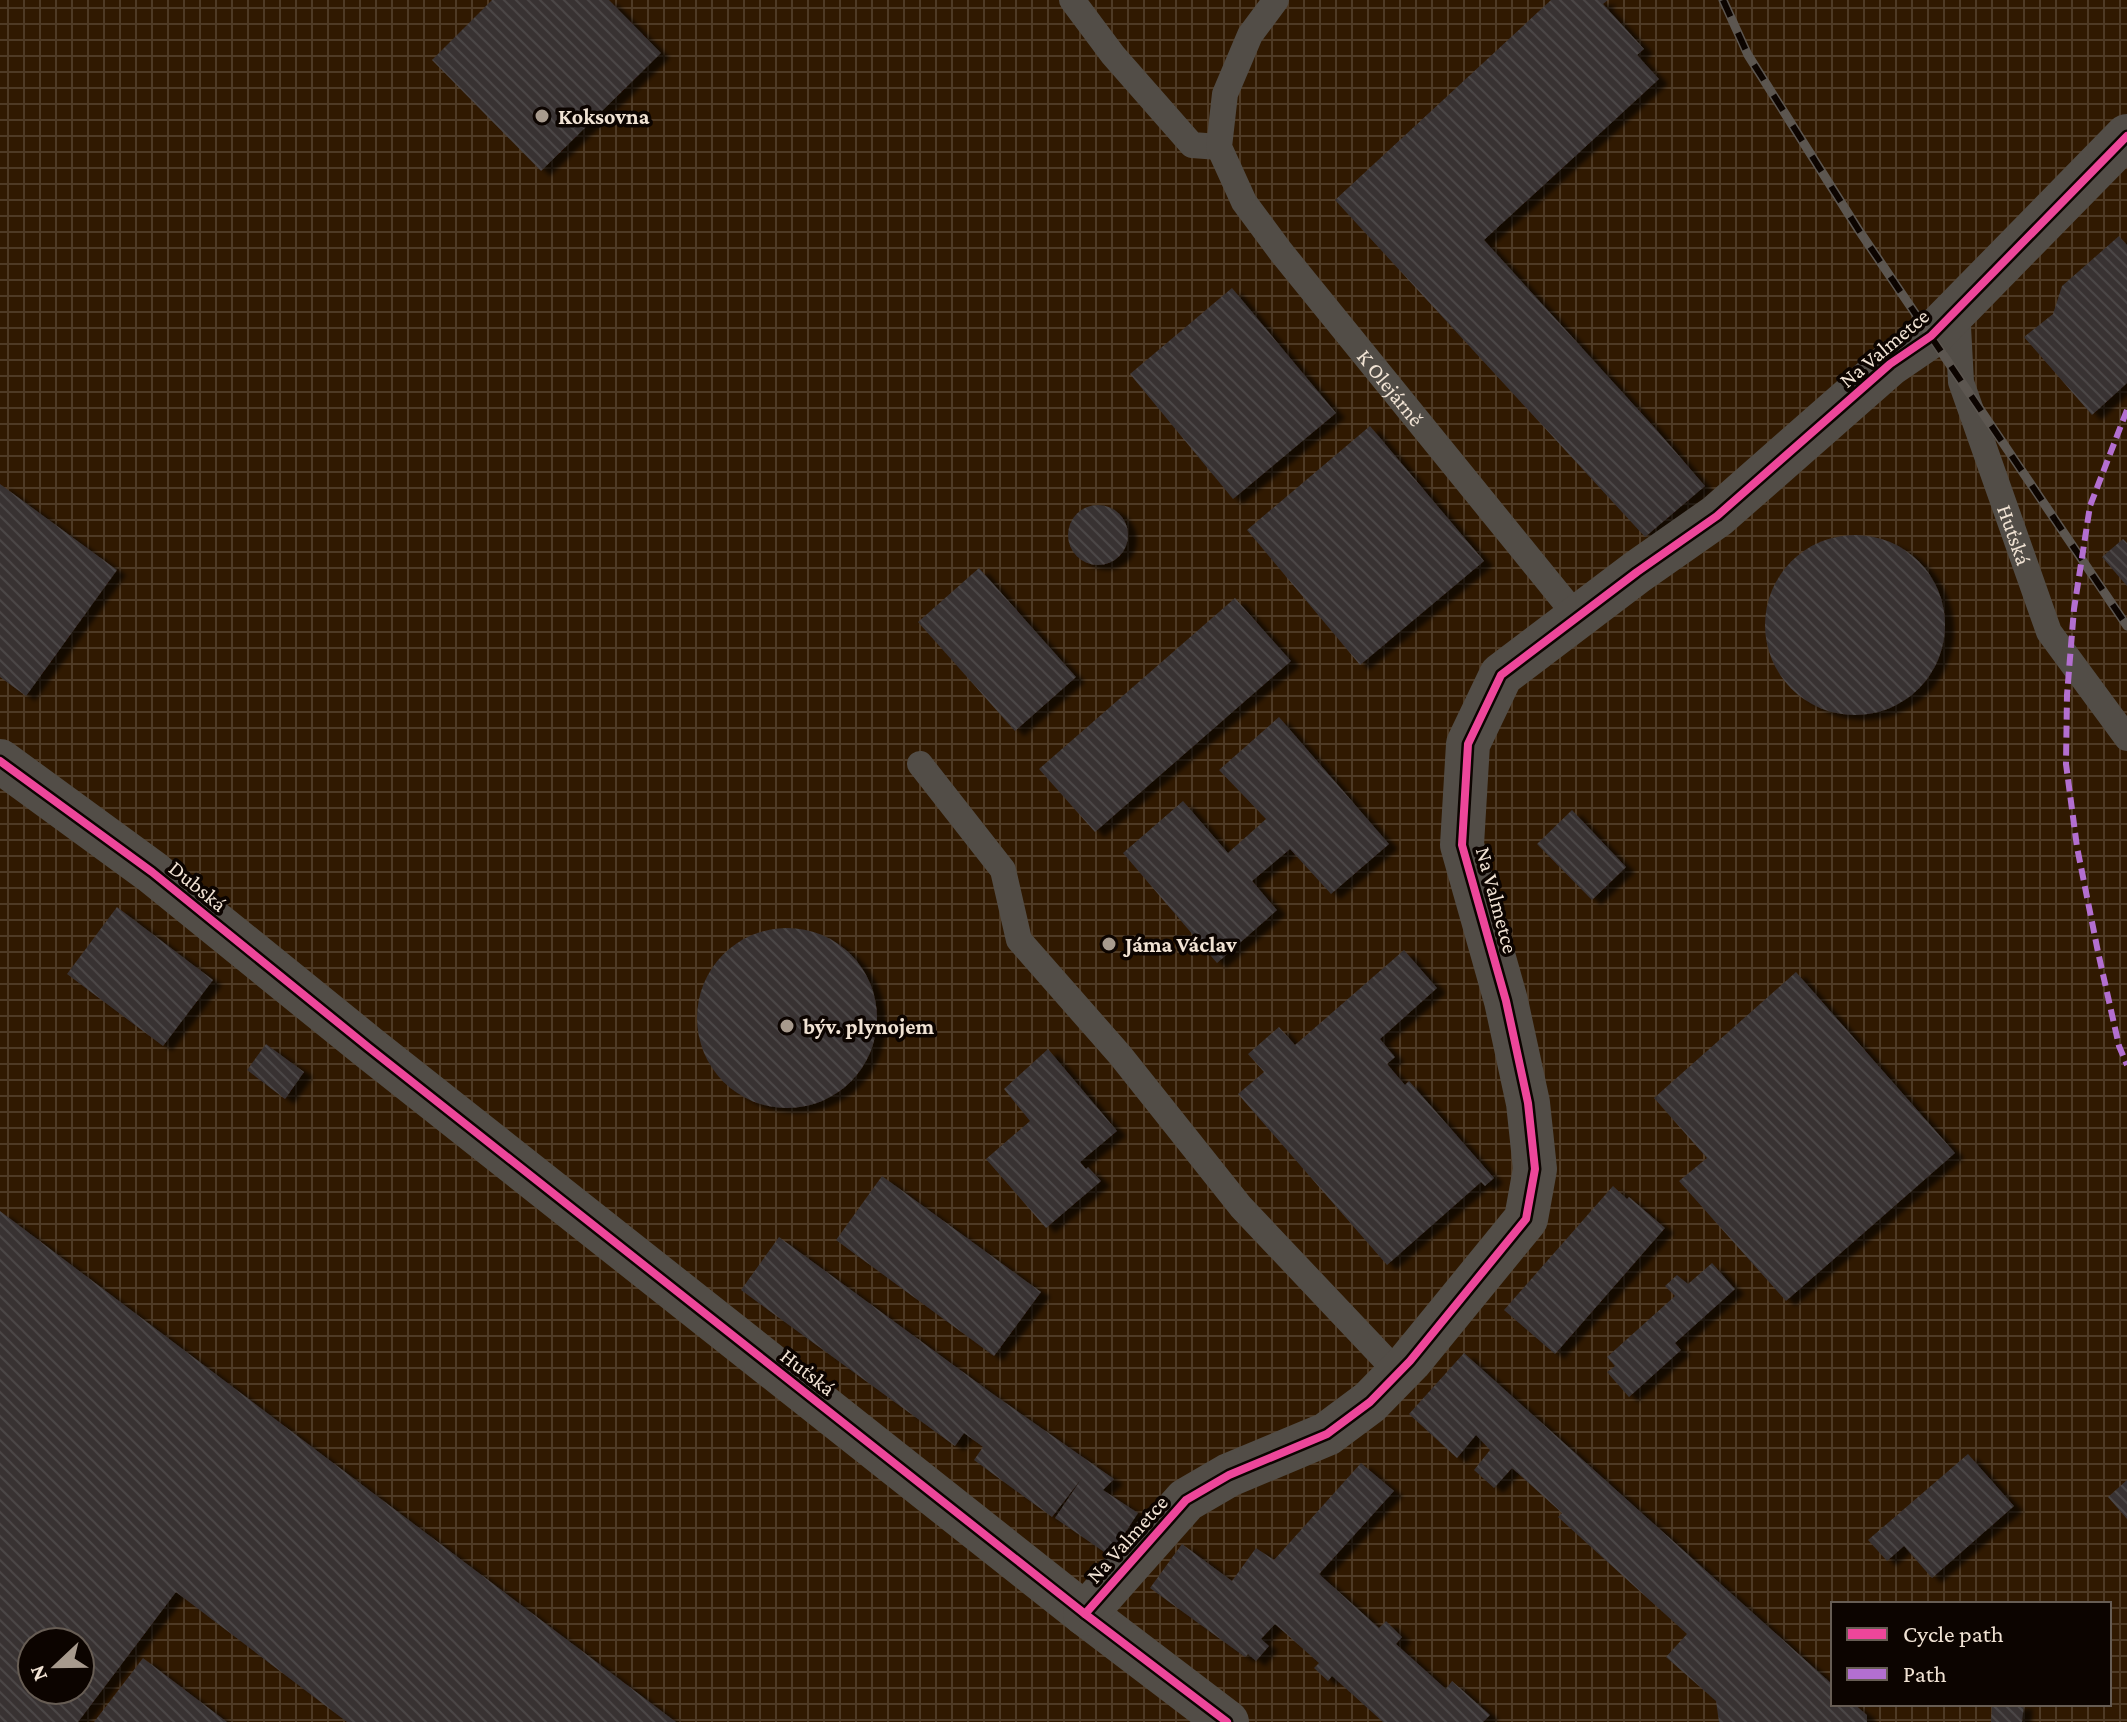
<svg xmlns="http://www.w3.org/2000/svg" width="2127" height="1722" font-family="'Crimson Pro',serif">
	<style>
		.industrial { fill: url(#industrial-grid); fill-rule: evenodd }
		.building { fill: url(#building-back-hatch); fill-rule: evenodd; filter: url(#shadow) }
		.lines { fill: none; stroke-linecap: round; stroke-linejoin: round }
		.lane { stroke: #524d47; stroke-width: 26 }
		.street { stroke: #524d47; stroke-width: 44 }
		.rail-casing { stroke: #5c5650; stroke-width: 9 }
		.rail { stroke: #0c0400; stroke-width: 6; stroke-dasharray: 18; stroke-linecap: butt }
		.quiet { stroke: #b36fd0; stroke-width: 6; stroke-dasharray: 12 6; stroke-linecap: butt }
		.cycleway-casing { stroke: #0c0400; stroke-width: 13 }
		.cycleway { stroke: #ed469a; stroke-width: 8 }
		.poi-dot { fill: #a79a8d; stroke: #0c0400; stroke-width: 3 }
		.labels { text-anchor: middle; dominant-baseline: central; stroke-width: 7; stroke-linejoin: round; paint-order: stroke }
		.poi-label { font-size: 22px; font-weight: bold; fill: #f0e2d3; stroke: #0c0400; text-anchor: start }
		.street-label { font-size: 22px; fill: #f0e2d3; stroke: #0c0400 }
	</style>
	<defs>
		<pattern id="industrial-grid" width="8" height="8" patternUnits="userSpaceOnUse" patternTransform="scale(2)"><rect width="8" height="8" fill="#301901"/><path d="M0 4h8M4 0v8" fill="none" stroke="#4e3a25"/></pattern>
		<pattern id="building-back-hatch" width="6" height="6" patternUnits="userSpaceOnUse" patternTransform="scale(2)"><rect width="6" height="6" fill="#393233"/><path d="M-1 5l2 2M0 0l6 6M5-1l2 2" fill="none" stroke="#4c4646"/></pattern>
		<filter id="shadow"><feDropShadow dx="9" dy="5" stdDeviation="2" flood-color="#0009"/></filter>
	</defs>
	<rect width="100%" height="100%" fill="#20150a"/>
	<path class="industrial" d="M0 0H2127V1722H0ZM1833 1604H2109V1704H1833ZM32 1642H80V1690H32Z"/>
	<g class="building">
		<path d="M492 0H609L661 53 541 171 432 60Z"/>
		<path d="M1551 0H1608L1603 4 1644 49 1637 55 1659 79 1484 240 1654 427 1705 486 1645 537 1335 200Z"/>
		<path d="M2119 236 2127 245V383L2092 415 2024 337 2053 314 2062 286Z"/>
		<path d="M1232 288 1336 413 1233 499 1130 374Z"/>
		<path d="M1370 426 1484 561 1360 665 1247 530Z"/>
		<path d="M0 484 117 570 26 696 0 677Z"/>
		<circle cx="1098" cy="535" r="30"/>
		<circle cx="1855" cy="625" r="90"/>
		<path d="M2123 539 2127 543V586L2102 557Z"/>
		<path d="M979 568 1076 677 1015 731 918 622Z"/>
		<path d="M1235 598 1291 661 1095 832 1039 769Z"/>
		<path d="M1279 717 1389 844 1331 894 1290 849 1252 881 1277 910 1217 963 1123 853 1183 801 1228 853 1266 819 1219 770Z"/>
		<path d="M1572 810 1626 867 1592 900 1537 844Z"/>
		<path d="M117 907 213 980 163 1046 67 974Z"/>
		<circle cx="787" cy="1018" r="90"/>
		<path d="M1404 950 1437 988 1380 1039 1395 1057 1387 1064 1405 1085 1409 1081 1494 1178 1485 1186 1481 1182 1387 1265 1238 1094 1264 1072 1248 1054 1279 1027 1295 1045Z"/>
		<path d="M1796 972 1955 1153 1786 1301 1679 1181 1707 1158 1654 1098Z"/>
		<path d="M266 1044 304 1072 285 1099 247 1070Z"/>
		<path d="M1048 1049 1117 1131 1080 1162 1086 1169 1088 1167 1101 1181 1046 1228 986 1159 1030 1121 1004 1089Z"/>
		<path d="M882 1176 1041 1292 994 1356 836 1240Z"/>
		<path d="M1613 1186 1627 1199 1629 1197 1665 1228 1555 1354 1504 1310Z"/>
		<path d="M0 1211 676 1722H347L176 1592 78 1722H0ZM32 1642H80V1690H32Z"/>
		<path d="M779 1237 993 1394 1114 1479 1103 1490 1138 1513 1110 1556 1055 1518 1082 1478 1052 1517 974 1460 983 1447 964 1433 955 1446 741 1290Z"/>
		<path d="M1712 1263 1735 1289 1675 1343 1681 1350 1629 1397 1607 1372 1615 1366 1607 1357 1675 1296 1665 1286 1677 1275 1688 1284Z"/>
		<path d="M1464 1353 1833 1685V1704H1854L1867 1715V1722H1719L1716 1701 1666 1657 1687 1634 1558 1517 1562 1513 1512 1468 1494 1488 1474 1470 1490 1450 1476 1435 1457 1458 1409 1414Z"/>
		<path d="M1968 1454 2014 1506 1932 1578 1904 1546 1887 1561 1868 1540Z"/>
		<path d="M1361 1463 1394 1491 1319 1574 1379 1628 1386 1621 1402 1637 1396 1644 1446 1689 1452 1681 1490 1715 1483 1722H1383L1332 1676 1328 1681 1314 1668 1319 1663 1275 1624 1261 1639 1269 1646 1256 1661 1248 1654 1245 1657 1150 1588 1182 1544 1232 1581 1256 1548 1274 1560Z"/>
		<path d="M2127 1480V1519L2108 1497Z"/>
		<path d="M143 1658 227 1722H94Z"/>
		<path d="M1998 1704H2024L2022 1722H1991L1992 1705 1998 1706Z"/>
	</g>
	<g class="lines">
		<g class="lane">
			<path d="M1072 0 1113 55 1192 145 1219 147"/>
			<path id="s1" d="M1276 0 1250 35 1225 94 1219 147 1244 202 1281 252 1578 618"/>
			<path id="s2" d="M1957 308 1961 382 2049 632 2127 738"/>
			<path d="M920 764 1003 870 1019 940 1120 1055 1241 1207 1398 1373"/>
		</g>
		<g class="street">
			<path d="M0 761 152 872 368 1047 1085 1614 1227 1722"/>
			<path d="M1085 1614 1186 1500 1229 1475 1327 1434 1370 1402 1410 1361 1526 1219 1535 1169 1528 1103 1506 1001 1462 845 1468 744 1501 675 1637 572 1717 516 1890 364 1931 336 2127 136"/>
		</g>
		<defs>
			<path id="rail" d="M1723 0 1748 55 1858 229 2127 626"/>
		</defs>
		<use href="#rail" class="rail-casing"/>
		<use href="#rail" class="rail"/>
		<path class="quiet" d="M2127 410 2090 506 2074 609 2067 695 2066 764 2077 847 2098 952 2119 1046 2127 1065"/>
		<defs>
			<g id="cycleway">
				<path d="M0 761 152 872 368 1047 1085 1614 1227 1722"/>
				<path d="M1085 1614 1186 1500 1229 1475 1327 1434 1370 1402 1410 1361 1526 1219 1535 1169 1528 1103 1506 1001 1462 845 1468 744 1501 675 1637 572 1717 516 1890 364 1931 336 2127 136"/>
			</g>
		</defs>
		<use href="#cycleway" class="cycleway-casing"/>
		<use href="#cycleway" class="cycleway"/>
	</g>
	<g class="poi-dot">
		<circle cx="542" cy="116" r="8"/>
		<circle cx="1109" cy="944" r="8"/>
		<circle cx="787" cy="1026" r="8"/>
	</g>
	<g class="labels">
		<g class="poi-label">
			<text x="558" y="116">Koksovna</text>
			<text x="1125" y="944">Jáma Václav</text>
			<text x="803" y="1026">býv. plynojem</text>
		</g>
		<g class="street-label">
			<text transform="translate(1884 348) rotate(-40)">Na Valmetce</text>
			<text stroke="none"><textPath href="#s1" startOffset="458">K Olejárně</textPath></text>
			<text stroke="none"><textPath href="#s2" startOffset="236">Huťská</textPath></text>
			<text transform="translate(198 886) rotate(39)">Dubská</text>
			<text transform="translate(1497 900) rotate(75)">Na Valmetce</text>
			<text transform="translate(808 1372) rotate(38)">Huťská</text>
			<text transform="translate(1127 1539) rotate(-48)">Na Valmetce</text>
		</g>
	</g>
	<rect x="1831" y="1602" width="280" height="104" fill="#0c0400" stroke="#675d54" stroke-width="2"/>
	<rect x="1847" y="1628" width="40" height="12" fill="#ed469a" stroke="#675d54" stroke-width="2"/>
	<text x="1903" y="1642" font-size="24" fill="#f0e2d3">Cycle path</text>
	<rect x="1847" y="1668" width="40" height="12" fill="#b36fd0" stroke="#675d54" stroke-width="2"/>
	<text x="1903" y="1682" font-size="24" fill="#f0e2d3">Path</text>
	<g transform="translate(56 1666) rotate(248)"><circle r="38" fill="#0c0400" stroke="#675d54" stroke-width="2"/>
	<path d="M0-6L14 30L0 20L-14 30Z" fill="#a79a8d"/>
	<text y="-12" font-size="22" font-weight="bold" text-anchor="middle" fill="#f0e2d3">N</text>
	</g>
</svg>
